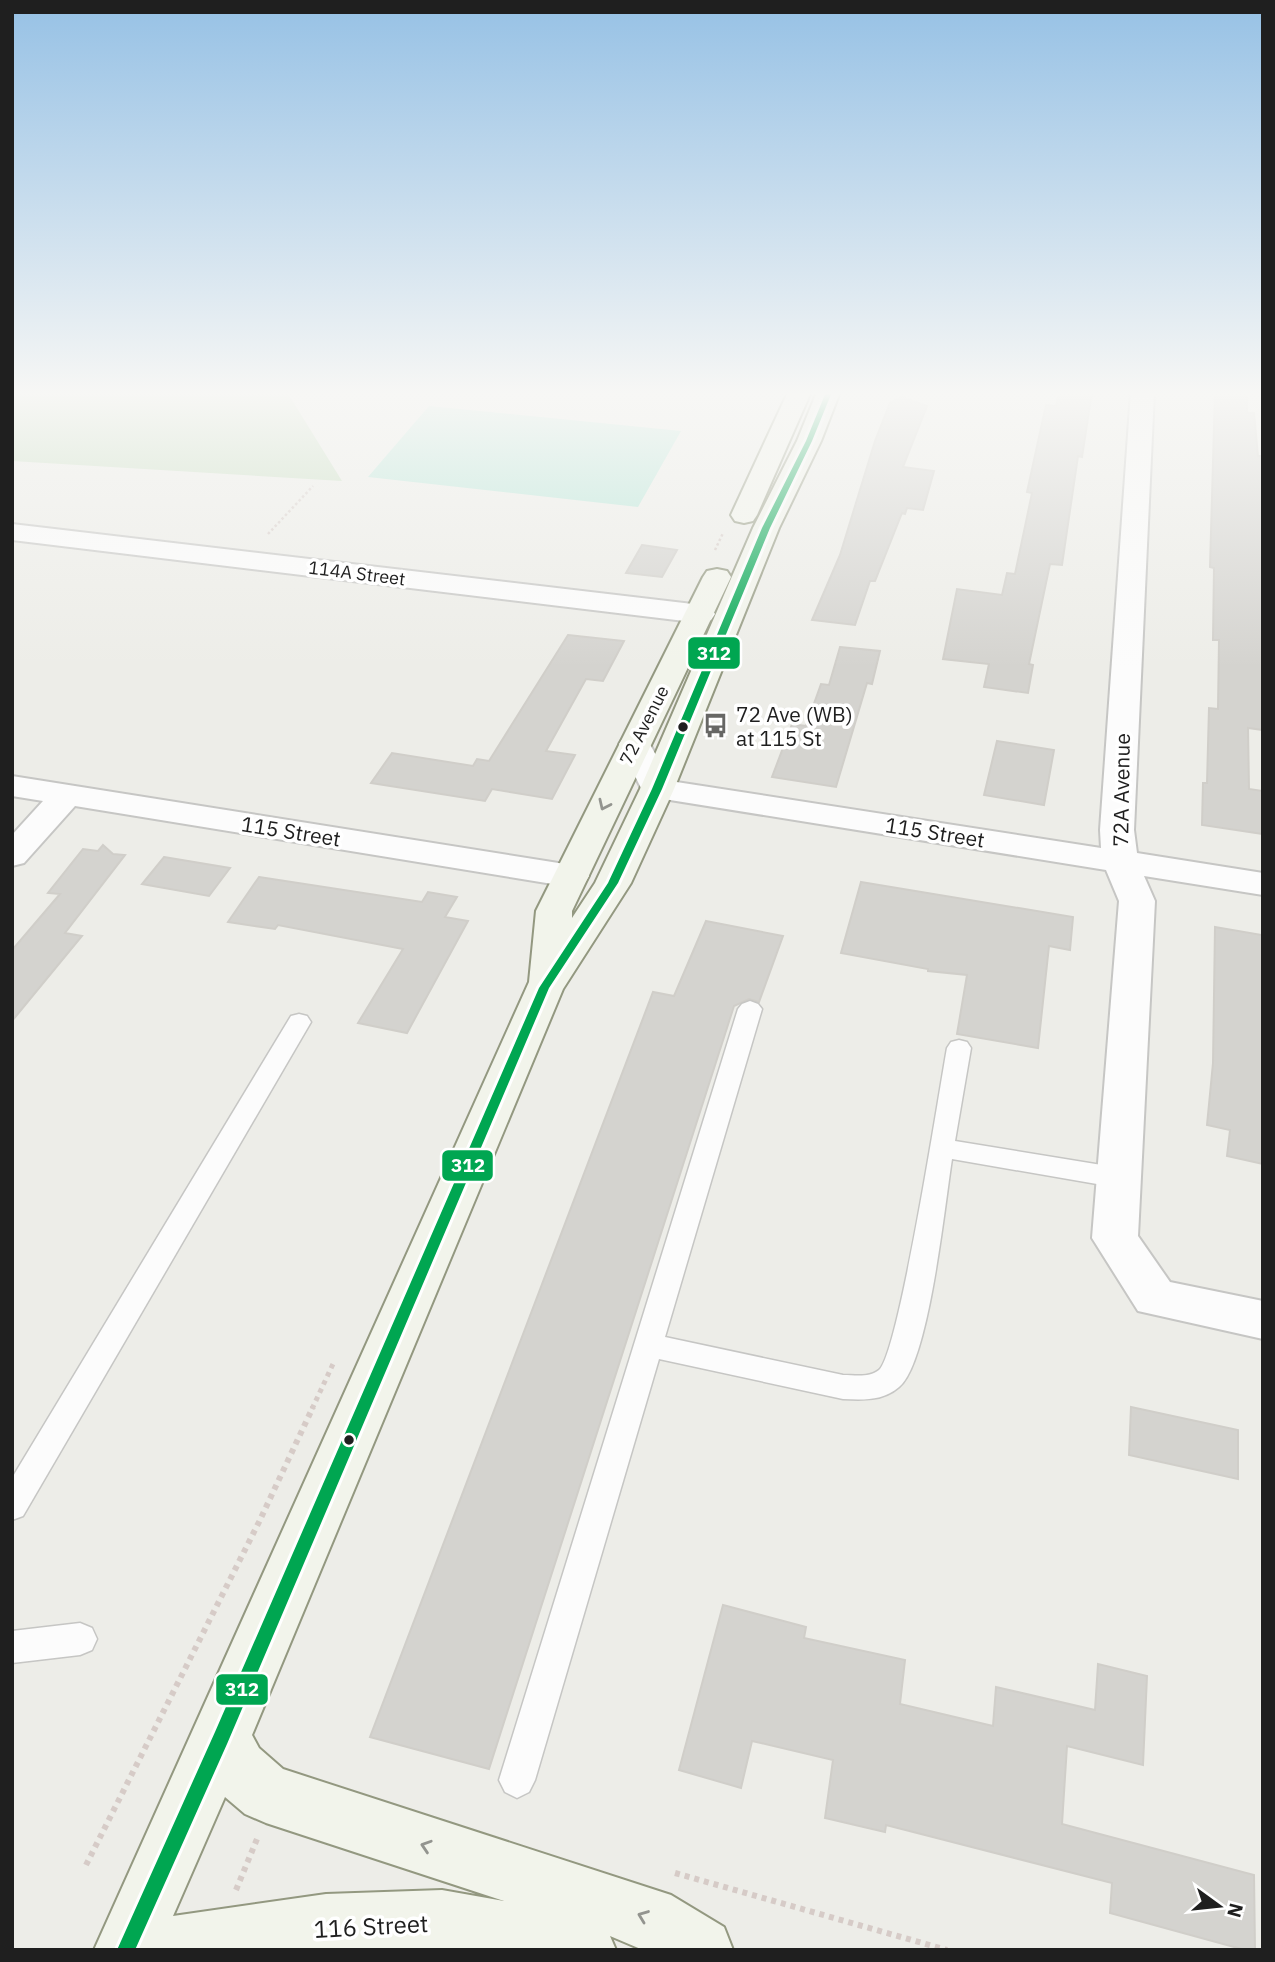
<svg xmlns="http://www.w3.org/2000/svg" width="1275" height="1962" font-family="'IBM Plex Sans',sans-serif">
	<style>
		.forest { fill: #c4dcbd }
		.pitch { fill: #b3e5d6 }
		.building { fill: #d4d3cf; stroke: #d0cec9; stroke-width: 2 }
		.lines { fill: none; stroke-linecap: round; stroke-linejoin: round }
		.lane-casing { stroke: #c6c6c4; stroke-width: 3 }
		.street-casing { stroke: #c6c6c4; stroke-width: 4 }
		.secondary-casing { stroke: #939880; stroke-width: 4 }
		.path-far2 { stroke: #d6cbc7; stroke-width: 2.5; stroke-dasharray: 2.5 2.5; stroke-linecap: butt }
		.path-far1 { stroke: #d6cbc7; stroke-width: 5; stroke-dasharray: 4.5 4.5; stroke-linecap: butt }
		.path { stroke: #d6cbc7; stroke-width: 6; stroke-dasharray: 5 5; stroke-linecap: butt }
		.lane { fill: #fcfcfc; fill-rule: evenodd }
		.street { fill: #fcfcfc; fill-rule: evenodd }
		.secondary { fill: #f2f4eb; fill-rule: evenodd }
		.bus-1-casing { stroke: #fff; stroke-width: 6 }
		.bus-1 { fill: #00a651; fill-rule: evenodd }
		.oneway { stroke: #93948f }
		.bus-dot { fill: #1f1f1f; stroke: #fff; stroke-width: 2.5 }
		.labels { text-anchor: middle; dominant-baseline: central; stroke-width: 7; stroke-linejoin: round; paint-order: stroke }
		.far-street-label { font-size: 18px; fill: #1f1f1f; stroke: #fff }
		.poi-label { font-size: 21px; fill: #1f1f1f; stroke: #fff; text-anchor: start }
		.street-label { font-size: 21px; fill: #1f1f1f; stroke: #fff }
		.near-street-label { font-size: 24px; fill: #1f1f1f; stroke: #fff }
		.line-badge { stroke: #fff; stroke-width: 2.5 }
		.badge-label { font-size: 19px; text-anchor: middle; font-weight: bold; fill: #fff }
	</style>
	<rect width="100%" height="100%" fill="#edede8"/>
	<path class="forest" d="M12 392H287L342 481 12 461Z"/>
	<path class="pitch" d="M429 406 681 431 638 507 368 477Z"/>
	<g class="building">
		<path d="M1059 392H1092L1082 457 1078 456 1062 565 1050 564 1029 664 1033 665 1028 693 984 687 989 664 943 659 957 589 1002 595 1007 573 1015 574 1032 493 1027 492 1046 405 1056 406Z"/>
		<path d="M1215 392H1247V413H1254L1258 456H1263V730L1248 728 1249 789 1263 791V834L1202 825 1203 783H1207L1209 708 1218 709 1219 640H1213L1214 568 1210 567Z"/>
		<path d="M901 397 927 406 903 467 934 471 923 510 907 508 905 514 902 513 875 581H870L855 625 812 620 840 555 875 441 890 403Z"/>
		<path d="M642 545 677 550 662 577 626 573Z"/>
		<path d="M568 635 624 641 603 681 586 679 546 751 575 755 552 799 492 789 485 801 371 783 392 753 473 766 477 759 489 761Z"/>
		<path d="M840 647 880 651 872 684 867 683 836 787 772 777 792 724 806 726 821 684 829 685Z"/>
		<path d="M997 741 1054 750 1044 805 984 795Z"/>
		<path d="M103 845 113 854 125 855 65 933 82 936 12 1021V950L60 894 48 893 83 849 98 851Z"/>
		<path d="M164 857 230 868 209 896 142 884Z"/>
		<path d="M259 877 422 902 428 892 457 897 445 917 468 921 407 1033 358 1023 403 949 278 925 275 929 228 922Z"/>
		<path d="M861 882 1073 917 1070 950 1049 946 1038 1048 957 1034 967 975 928 971V969L841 953Z"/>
		<path d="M706 921 783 936 759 1002 749 999 734 1006 489 1769 370 1737 653 992 674 996Z"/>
		<path d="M1215 927 1262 935 1263 1164 1227 1156 1230 1130 1207 1125 1213 1063Z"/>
		<path d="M1131 1407 1238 1430V1479L1129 1455Z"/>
		<path d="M723 1605 806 1627 804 1638 905 1660 900 1704 993 1726 996 1687 1095 1710 1098 1664 1147 1676 1143 1765 1067 1746 1062 1824 1254 1875 1255 1950H1245L1110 1913 1112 1883 886 1825 885 1832 825 1818 833 1760 752 1741 741 1788 679 1770Z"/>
	</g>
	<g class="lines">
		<defs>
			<g id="lane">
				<path d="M750 1001 758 1004 762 1009 665 1337 843 1375C855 1375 869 1378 879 1370 899 1353 939 1092 947 1048L951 1042 959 1040 967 1042 971 1048 955 1141 1120 1168 1129 1171 1133 1178 1129 1185 1120 1188 952 1159C945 1203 929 1363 899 1387 883 1401 863 1400 843 1399L659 1359 535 1780 529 1792 517 1798 505 1792 499 1780 738 1009 742 1004Z"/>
				<path d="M299 1014 307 1016 311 1022 23 1516 12 1520V1478L291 1016Z"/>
				<path d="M80 1623 92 1628 97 1639 92 1650 80 1655 12 1663V1631Z"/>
			</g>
			<g id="street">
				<path d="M1131 392H1154L1134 830 1137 853 1263 873V895L1144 876 1155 901 1138 1236 1170 1282 1263 1301V1339L1138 1311 1092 1238 1119 901 1106 870 645 796 619 744 624 737 635 734 646 737 670 781 1101 848 1100 830Z"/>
				<path d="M12 524 701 605 711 608 715 614 711 620 701 623 12 540Z"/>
				<path d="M12 776 571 865 584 868 589 876 584 884 571 887 75 806 24 863 12 866V835L43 801 12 796Z"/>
			</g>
			<g id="secondary">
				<path d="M788 392H811L757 515 753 521 744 523 735 521 731 515Z"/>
				<path d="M817 392H840L821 441 779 528 674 789 631 883 563 989 252 1735 259 1748 283 1769 671 1895 724 1927 733 1950H643L610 1936 616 1950H94L529 982 536 911 703 577 707 571 717 569 727 571 731 577 572 911V918L595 883 640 789 753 528 797 441ZM225 1797 245 1814 266 1823 504 1901 442 1890 326 1894 173 1916Z"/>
			</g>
		</defs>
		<use href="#lane" class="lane-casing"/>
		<use href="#street" class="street-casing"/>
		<use href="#secondary" class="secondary-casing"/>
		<g class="path-far2">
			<path d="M268 534 313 486"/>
			<path d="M715 550 723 533"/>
		</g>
		<path class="path-far1" d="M312 1409 333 1364"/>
		<g class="path">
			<path d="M86 1865 259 1522 313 1407"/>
			<path d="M675 1873 947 1950"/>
			<path d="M236 1890 257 1839"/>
		</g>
		<use href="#lane" class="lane"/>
		<use href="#street" class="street"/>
		<use href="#secondary" class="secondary"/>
		<defs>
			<path id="bus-1" d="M826 392H832L812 441 770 528 662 789 618 883 549 988 227 1744 135 1950H117L215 1732 539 988 608 883 652 789 762 528 806 441Z"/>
		</defs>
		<use href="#bus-1" class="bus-1-casing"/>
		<use href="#bus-1" class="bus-1"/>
	</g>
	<defs><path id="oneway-chevron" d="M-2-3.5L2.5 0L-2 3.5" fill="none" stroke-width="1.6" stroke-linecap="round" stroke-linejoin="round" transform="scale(1.75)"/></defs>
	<g class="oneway">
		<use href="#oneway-chevron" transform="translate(604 805) rotate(115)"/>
		<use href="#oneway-chevron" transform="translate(426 1846) rotate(-162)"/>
		<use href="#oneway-chevron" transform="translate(643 1916) rotate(-159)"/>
	</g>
	<linearGradient id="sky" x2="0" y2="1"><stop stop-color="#96c1e5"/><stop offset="0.59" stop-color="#f7f7f5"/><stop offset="1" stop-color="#f7f7f5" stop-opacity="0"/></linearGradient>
	<rect width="1275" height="667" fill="url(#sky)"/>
	<defs>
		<symbol id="bus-bare" viewBox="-9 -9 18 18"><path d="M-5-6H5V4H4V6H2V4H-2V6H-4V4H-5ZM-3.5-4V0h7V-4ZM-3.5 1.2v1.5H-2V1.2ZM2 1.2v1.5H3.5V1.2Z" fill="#676765" stroke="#fff" stroke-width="2.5" paint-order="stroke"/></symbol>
	</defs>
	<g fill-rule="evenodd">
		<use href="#bus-bare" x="698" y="708" width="35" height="35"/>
	</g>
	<g class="bus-dot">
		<circle cx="683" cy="727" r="6"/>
		<circle cx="349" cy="1440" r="6"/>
	</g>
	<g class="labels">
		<g class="far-street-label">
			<text transform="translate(357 573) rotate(7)">114A Street</text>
			<text transform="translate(644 725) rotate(-63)">72 Avenue</text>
		</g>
		<g class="poi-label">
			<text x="736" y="714">72 Ave (WB)<tspan x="736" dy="24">at 115 St</tspan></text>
		</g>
		<g class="street-label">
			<text transform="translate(1121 790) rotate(-89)">72A Avenue</text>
			<text transform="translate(291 831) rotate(9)">115 Street</text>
			<text transform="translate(935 832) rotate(9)">115 Street</text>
		</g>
		<g class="near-street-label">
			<text transform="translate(371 1926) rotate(-3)">116 Street</text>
		</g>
	</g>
	<g class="line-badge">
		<rect x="687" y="636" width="54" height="34" rx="7" fill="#00a651"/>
		<rect x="441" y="1149" width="53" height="33" rx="7" fill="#00a651"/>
		<rect x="215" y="1673" width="54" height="33" rx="7" fill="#00a651"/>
	</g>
	<g class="badge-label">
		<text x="714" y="660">312</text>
		<text x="468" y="1172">312</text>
		<text x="242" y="1696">312</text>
	</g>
	<rect width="1275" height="1962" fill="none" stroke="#1f1f1f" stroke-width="28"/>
	<g transform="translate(1219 1906) rotate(105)" stroke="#ffffff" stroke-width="5" paint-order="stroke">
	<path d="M0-5L12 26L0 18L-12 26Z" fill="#1f1f1f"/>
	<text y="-10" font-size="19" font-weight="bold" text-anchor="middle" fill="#1f1f1f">N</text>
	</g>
</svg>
